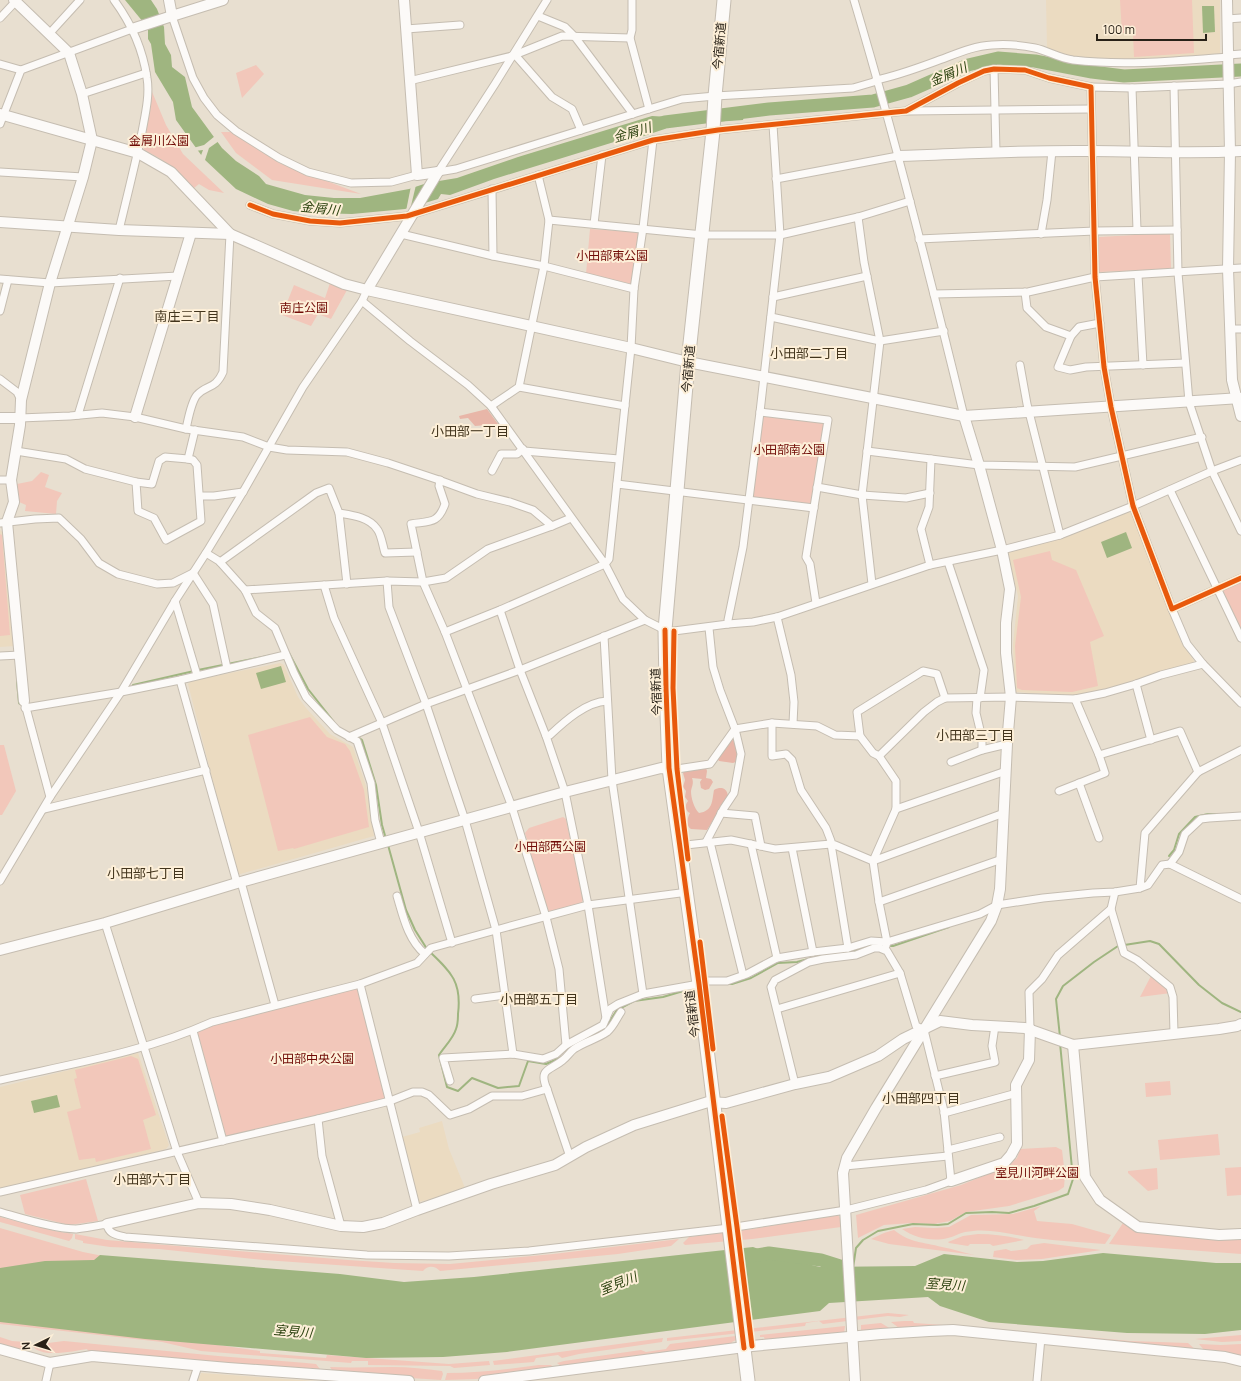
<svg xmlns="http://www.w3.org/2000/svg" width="1241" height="1381" font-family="Manrope,'Noto Sans JP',sans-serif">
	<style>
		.built { fill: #ebdbc1 }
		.green { fill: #f2c7ba }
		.forest { fill: #e8b6a8 }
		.water { fill: #9fb580 }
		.pier { fill: #e8dfd0 }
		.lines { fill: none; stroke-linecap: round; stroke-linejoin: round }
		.stream { stroke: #9fb580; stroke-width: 2 }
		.river { stroke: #9fb580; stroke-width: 13 }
		.street-casing { stroke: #c5bdb1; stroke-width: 9 }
		.secondary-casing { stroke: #c5bdb1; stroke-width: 12 }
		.highway-casing { stroke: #c5bdb1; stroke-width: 15 }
		.street { stroke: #fcfaf8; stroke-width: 7 }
		.secondary { stroke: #fcfaf8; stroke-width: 10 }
		.highway { stroke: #fcfaf8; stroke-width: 13 }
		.cycleway-casing { stroke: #fdefd8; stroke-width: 8 }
		.cycleway { stroke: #e8590c; stroke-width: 5 }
		.labels { text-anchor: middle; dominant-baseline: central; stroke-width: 4; stroke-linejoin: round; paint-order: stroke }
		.street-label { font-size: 12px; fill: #282117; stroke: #fdefd8 }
		.park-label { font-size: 12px; fill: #700b06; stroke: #fdefd8 }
		.water-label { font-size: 13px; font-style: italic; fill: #2c420f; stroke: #fdefd8 }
		.neighbourhood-label { font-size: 13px; fill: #43351d; stroke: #fdefd8 }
	</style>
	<rect width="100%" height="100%" fill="#e8dfd0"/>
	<g class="built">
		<path d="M1046 0H1220V54L1119 61 1064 57 1047 49Z"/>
		<path d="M1127 511 1132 514 1181 642 1194 661 1193 664 1118 687 1076 696 1015 692 1013 645 1018 596 1008 555 1009 552 1062 538Z"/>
		<path d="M0 530 5 534 15 646 0 647Z"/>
		<path d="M280 663 284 665 298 697 306 708 330 734 353 747 367 789 374 836 237 875 188 684 191 681Z"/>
		<path d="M138 1053 169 1145 166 1149 0 1189V1087Z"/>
		<path d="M442 1121 449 1149 465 1188 443 1196 419 1202 402 1137 420 1132 419 1128Z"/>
		<path d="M201 1373 315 1381H198Z"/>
	</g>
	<g class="green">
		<path d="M1120 0H1192L1194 53 1134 57 1133 33H1122Z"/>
		<path d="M256 65 264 74 242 98 236 73Z"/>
		<path d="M150 87 166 125 183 154 224 193 209 190 199 184 194 188C179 174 164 158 145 151L143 147 151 105Z"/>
		<path d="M221 132H231L279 163 361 194 272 180 236 153Z"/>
		<path d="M590 229 639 232 632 284 586 274Z"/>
		<path d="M1170 233 1171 269 1099 272V237Z"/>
		<path d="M330 283 347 290 331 319 318 314 311 326 282 315 294 285 325 298Z"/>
		<path d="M762 415 825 421 813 505 752 497Z"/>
		<path d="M41 472 49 475 45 487 62 493 57 501 56 514 25 511 26 505 19 502 17 484 32 481Z"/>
		<path d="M0 534 2 535 10 635 0 636Z"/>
		<path d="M1050 551 1052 560 1076 570 1104 636 1090 642 1098 686 1072 692 1022 690 1017 688 1015 646 1021 597 1013 560Z"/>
		<path d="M1241 580V631L1223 592 1224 589Z"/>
		<path d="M310 717 327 737 345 744 350 751 364 790 369 827 294 849 293 848 278 851 248 735Z"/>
		<path d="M0 745H4L16 791 2 815H0Z"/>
		<path d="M563 817 566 819 583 900 581 904 551 912 547 911 525 833 529 828Z"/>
		<path d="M1152 974 1171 993 1140 997Z"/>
		<path d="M360 984 390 1101 223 1141 193 1031Z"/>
		<path d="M131 1056 138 1059 156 1115 143 1120 151 1149 96 1162 95 1158 79 1160 67 1112 81 1108 74 1079 77 1078 75 1070Z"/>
		<path d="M1170 1081 1171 1095 1146 1097 1145 1083Z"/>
		<path d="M1218 1134 1220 1155 1160 1160 1158 1140Z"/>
		<path d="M1056 1147 1062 1150 1065 1175 1064 1187 1058 1191 1009 1206 966 1212 950 1221 934 1224 912 1223 884 1225 858 1238 856 1215 961 1185 1008 1166 1017 1158 1020 1149Z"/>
		<path d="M1241 1167V1195L1227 1196 1225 1168Z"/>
		<path d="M1157 1168 1158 1189 1148 1191 1128 1173V1171Z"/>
		<path d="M86 1179 98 1221 69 1225 25 1214 20 1195Z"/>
		<path d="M1041 1206 1034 1211 1037 1221 1072 1224 1111 1235 1105 1244C1082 1242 1058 1241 1035 1238 1012 1235 989 1227 965 1232 959 1233 954 1237 948 1238 932 1242 915 1238 902 1229L915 1227 934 1228 949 1227 971 1215 1013 1214Z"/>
		<path d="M838 1215 840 1218 841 1227 752 1239 685 1245 683 1243 689 1237 752 1229Z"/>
		<path d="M0 1217 55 1231 73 1234 72 1238 69 1241 0 1222Z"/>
		<path d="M1123 1223 1135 1232 1241 1239V1254L1109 1244Z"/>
		<path d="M0 1228 83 1252 123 1260 0 1270Z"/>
		<path d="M894 1230C910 1243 923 1242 942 1247 953 1249 964 1253 975 1255L889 1244 871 1239 884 1233Z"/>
		<path d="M75 1234 107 1240 142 1243 348 1260 394 1263 450 1264 553 1254 679 1239 671 1246 618 1254 440 1271C435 1266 428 1265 423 1271L264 1260 159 1249 110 1247 83 1243V1241L75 1239Z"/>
		<path d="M978 1234C994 1234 1009 1236 1024 1240L993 1246 990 1244H970L968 1246 949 1243 948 1242 963 1236Z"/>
		<path d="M1044 1243 1101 1250 1042 1259 1016 1260 993 1257 994 1251 1006 1249 1011 1251 1027 1249 1031 1245Z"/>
		<path d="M0 1313 260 1351V1353L326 1358 327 1355 449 1364 489 1361 490 1365 454 1368 450 1366 368 1365V1361H352L351 1363 201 1351 162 1342 0 1324Z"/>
		<path d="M888 1313 909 1315 900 1317 888 1316 823 1324 819 1321 806 1323 805 1326 667 1341V1338Z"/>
		<path d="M904 1321H913L914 1323 959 1326 899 1328 891 1322Z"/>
		<path d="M881 1323 891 1329 866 1332 861 1330V1325Z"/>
		<path d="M845 1326 844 1334 765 1341 764 1337H760V1335Z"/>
		<path d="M985 1328 1130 1341 1188 1343 1197 1351 979 1330Z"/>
		<path d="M1241 1335V1341L1222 1342 1195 1339Z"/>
		<path d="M736 1336V1340L732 1342 731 1347 564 1368 557 1363 564 1361 641 1350 646 1352 666 1349 670 1344Z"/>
		<path d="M0 1337 12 1341 26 1342 29 1348 25 1353 0 1346Z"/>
		<path d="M663 1338 662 1342 579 1354 562 1358 558 1355 536 1358 534 1362 494 1365 493 1361Z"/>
		<path d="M64 1341 218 1356 306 1363 316 1364 323 1373 107 1353 93 1351 89 1352 87 1349C74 1351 40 1359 32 1345Z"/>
		<path d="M1199 1344 1221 1345 1241 1344V1357L1204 1350Z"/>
		<path d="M539 1365H551L556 1370 476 1379 445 1380 447 1373C478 1373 509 1369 539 1365Z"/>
		<path d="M330 1367C351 1368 371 1367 392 1367 409 1367 426 1369 442 1371L443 1374 441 1380 334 1373Z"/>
	</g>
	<g class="forest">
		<path d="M487 409 498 424 475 426 468 418 460 419 459 416Z"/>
		<path d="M733 740 735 741 739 753 738 761 733 763 719 761 717 758 730 741Z"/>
		<path d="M706 768 707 771 706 778 711 779 713 782 709 789 705 790 701 788 700 782 702 779 692 778C694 783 692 786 691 791 691 798 694 808 699 813 713 811 712 801 714 790 721 786 727 788 728 796L707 830 691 829C686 826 687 818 690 813L688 812C685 808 685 805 688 801L685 797 686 791 683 787 685 780 683 773 685 770Z"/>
	</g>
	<g class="water">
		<path d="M125 0H151L157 9 164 27 165 44 171 55 172 67 185 77 192 107 222 148 236 161 259 176 266 184 305 195 334 198H360L409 189 427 183 457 178 518 157 652 116 705 119 745 112 743 120 701 123 670 121 648 125 640 134 494 179 450 195 441 194 438 199 405 209 352 214 313 213 293 211 268 204 236 189 204 159 176 120 173 102 155 72 151 44 148 39V28Z"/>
		<path d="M1202 6H1214L1215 32 1203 33Z"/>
		<path d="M1126 532 1132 548 1107 558 1101 542Z"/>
		<path d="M281 666 286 682 261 689 256 673Z"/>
		<path d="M57 1095 60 1107 34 1113 31 1101Z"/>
		<path d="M753 1247 787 1259 820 1267 915 1266 944 1254 1017 1262 1043 1261 1103 1253 1216 1263H1241V1330L1205 1334 1127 1333 989 1322 940 1306 928 1297 829 1303 820 1311 507 1352 443 1357 366 1358 145 1339 0 1322V1268L45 1261 94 1260 100 1255 340 1274 404 1282 474 1277Z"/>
	</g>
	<g class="pier">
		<path d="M215 136 219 141 209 148 204 163 200 158 203 150 195 151 193 148 204 145Z"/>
		<path d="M416 185 410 210 406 211 411 186Z"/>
	</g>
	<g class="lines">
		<g class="stream">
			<path d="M289 653 308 689 334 722"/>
			<path d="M198 670 272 655"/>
			<path d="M17 682 19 703 20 704"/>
			<path d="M133 685 194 671"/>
			<path d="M358 737 362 740 376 785 382 825 386 839"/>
			<path d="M388 845 406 910 415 930 427 949"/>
			<path d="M1169 856 1174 850 1179 834 1195 817 1208 814H1222"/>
			<path d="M887 946H893L949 927"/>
			<path d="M430 952C451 972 462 982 458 1014 458 1018 458 1024 456 1029 453 1039 444 1047 439 1055L447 1087 458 1091 472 1078 498 1088 519 1086 528 1061 546 1064 562 1057"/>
			<path d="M726 984H732L751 978 778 963 797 962 812 958 853 951 871 946"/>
			<path d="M604 1030 617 1010 634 1001 663 997 690 989"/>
			<path d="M1060 1037 1056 999 1063 986 1094 962 1118 946 1150 941 1159 944 1199 985 1222 1003 1241 1012"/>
			<path d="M566 1052 573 1046"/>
			<path d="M853 1268 856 1248 863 1240 878 1231 913 1224 938 1225 948 1224 966 1213 992 1212 1009 1213 1034 1206 1068 1194 1073 1179 1060 1043"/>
		</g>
		<g class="river">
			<path d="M629 134 665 122 769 109 873 101 909 91 968 65 998 58 1035 61 1092 72 1124 76 1241 70"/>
			<path d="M751 1256 769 1253 821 1260 840 1266 854 1277"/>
		</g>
		<defs>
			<g id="street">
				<path d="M114 0C131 23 143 50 147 78 150 95 145 115 142 132 135 165 127 197 119 230"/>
				<path d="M632 0V30L630 38 649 109 682 99 715 96 853 88 877 81"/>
				<path d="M854 0C895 137 930 276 964 416"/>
				<path d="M172 16 193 78 204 98 217 115 236 131 279 158 308 172 351 183 391 182 417 175"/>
				<path d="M538 16 565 27 575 37 633 114"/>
				<path d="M0 18 17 0"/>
				<path d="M1227 19 1241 18"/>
				<path d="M406 29 460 25"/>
				<path d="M49 34 80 0"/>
				<path d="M1228 55 1241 54"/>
				<path d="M512 56H516L552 97 572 109 581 130"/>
				<path d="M0 64 21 70"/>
				<path d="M994 69 996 152"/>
				<path d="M876 80C896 76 915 69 934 62 954 55 972 46 992 45 1006 44 1021 45 1035 48 1048 51 1059 58 1073 60 1124 66 1176 61 1228 57"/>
				<path d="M409 81 512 56 562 36 630 38"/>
				<path d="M1174 86 1178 273 1189 402 1212 471 1241 531"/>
				<path d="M1091 87 1132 88 1228 84 1241 82"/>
				<path d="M1132 88 1137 230"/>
				<path d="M82 94 146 73"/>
				<path d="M908 111 1091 109"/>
				<path d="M0 124 21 70 132 29"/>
				<path d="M0 172 83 177"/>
				<path d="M438 172 456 169 649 109"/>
				<path d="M438 172 495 84 547 0"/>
				<path d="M776 179 898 156"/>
				<path d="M492 189 493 256"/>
				<path d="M250 205 273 214 310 221 340 223 407 216 653 140 718 130 906 111 958 83 984 71 994 69 1025 70 1049 78 1091 87 1095 277 1104 367 1111 407 1133 506 1172 609 1241 578"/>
				<path d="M858 217 864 262 880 341 862 495 872 584"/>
				<path d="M549 220 703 235H780L858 217 910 201"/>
				<path d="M594 224 602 155"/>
				<path d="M401 234 493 256 544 266 634 289"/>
				<path d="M1041 234 1047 200 1052 151"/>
				<path d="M919 239 1095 231 1177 230"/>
				<path d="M1138 275 1143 365"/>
				<path d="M0 279 50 283 178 276"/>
				<path d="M1025 292 1027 308 1046 327 1071 336 1058 367 1070 370 1086 367 1185 363"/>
				<path d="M934 294 1028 292 1095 277 1241 268"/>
				<path d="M773 297 867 276"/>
				<path d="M362 301 410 341 468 385 491 406 605 564 623 599 645 620 665 630 674 631 728 624V620L743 547 760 412 780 235 773 125"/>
				<path d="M0 311 8 280"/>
				<path d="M771 317 880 341 944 331"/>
				<path d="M1230 329H1241"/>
				<path d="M1071 336 1079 327 1100 323"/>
				<path d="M1020 365 1027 404 1060 535"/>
				<path d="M0 379 17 392 21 400"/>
				<path d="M519 387 625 406"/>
				<path d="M491 406 519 387 544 266 549 220 538 175"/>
				<path d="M760 412 828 420 806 557 810 564 816 603"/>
				<path d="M78 415 120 278"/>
				<path d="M20 418 70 416 102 413 135 417 186 429 243 437 269 447 287 450 347 452 388 463 436 479 477 494 510 502 533 510 552 526"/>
				<path d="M186 429C188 420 191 402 197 395 207 384 215 390 223 372L230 234"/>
				<path d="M16 451 66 459 85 469 136 482 152 484 159 461 165 457 188 459 195 430"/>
				<path d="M524 451 619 459"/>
				<path d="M867 451 979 465 1075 467 1202 437"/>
				<path d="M492 471 501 454H517L523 449"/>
				<path d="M0 480H11"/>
				<path d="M440 480 439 486 445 504C438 524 430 521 411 524L423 582 445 632 500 610 605 564 609 559 631 348 634 289 643 228 653 140"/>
				<path d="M136 482 138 511 154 518 166 540 201 521 197 465 193 460 188 459"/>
				<path d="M617 484 814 508"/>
				<path d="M817 487 862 495 906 498 930 493"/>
				<path d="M1170 490 1241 638"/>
				<path d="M200 496H214L243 492"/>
				<path d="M339 513 347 584"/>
				<path d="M0 523 35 519 59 518 81 539 99 563 118 574 157 584 173 583 193 573 213 604 227 668"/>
				<path d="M206 553 219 561 245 590 256 613 275 628 294 673 306 697 337 730 357 741 371 783 375 820 381 843"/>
				<path d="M220 562 316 493 329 488 339 513C351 515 369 517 377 529 381 533 383 547 385 553L417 552"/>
				<path d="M948 562 984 670 980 698"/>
				<path d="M930 565 921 529 929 507 931 459"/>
				<path d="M387 581 389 607 426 704 465 820 496 930 513 1054"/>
				<path d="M324 585 334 618 382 723 419 832 452 943"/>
				<path d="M245 590 387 581 423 582 446 578 488 549 552 526 571 518"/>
				<path d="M175 601 197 675"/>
				<path d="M1172 609 1187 644 1203 664 1241 703"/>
				<path d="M500 610 520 670 546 736 565 792 588 905 606 1018"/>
				<path d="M777 617 791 675 794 702 793 724"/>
				<path d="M728 624 753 622 777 617 930 565 1002 550 1060 535 1133 506 1212 471 1241 460"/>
				<path d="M445 632 512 807 546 917 559 969 566 1045 556 1054 543 1059 513 1054 443 1058 450 1081"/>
				<path d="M604 636 612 780 643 994"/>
				<path d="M0 656 20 655"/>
				<path d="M180 680 237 883"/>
				<path d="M1136 684 1151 740"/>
				<path d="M977 698 976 713 982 738V750"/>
				<path d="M1075 699 1099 755 1180 731 1198 772"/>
				<path d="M25 704 50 797"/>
				<path d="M25 708 121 692 180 680 285 655"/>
				<path d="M772 723V756L786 754 792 760 801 790 826 828 831 841V844L848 948"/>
				<path d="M546 736 550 735C565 721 586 702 607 701"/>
				<path d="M349 737 426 704 520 670 645 620"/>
				<path d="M879 756 924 712 937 702 945 698"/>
				<path d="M951 762 982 750 1007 744"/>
				<path d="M677 769 710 764 735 729 772 723 817 726 835 735 860 736"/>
				<path d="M1079 783 1099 838"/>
				<path d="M1059 791 1105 773 1099 755"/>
				<path d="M44 809 206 770"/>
				<path d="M896 809 1006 771"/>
				<path d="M721 813 755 816 761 846"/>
				<path d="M706 842 724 808 734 793 741 754 735 729 720 690 713 667 709 628"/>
				<path d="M710 842 743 975"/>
				<path d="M751 844 777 958 813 952 848 948 871 941 887 942 980 914 997 905 1043 898 1093 893 1115 892 1140 888 1145 833 1198 772 1241 750"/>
				<path d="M686 845 731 840 775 849 831 844 835 845 873 861 1004 813"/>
				<path d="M792 848 813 952"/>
				<path d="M1170 864 1179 852 1185 834 1201 819 1209 818 1241 816"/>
				<path d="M0 881 50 797 121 692 175 601 206 553 243 492 303 387 362 301 367 290"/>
				<path d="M241 882 275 1005"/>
				<path d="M1140 888 1148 885 1162 865 1170 864 1241 899"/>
				<path d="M397 896C403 916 408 940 425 954"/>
				<path d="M879 902 1002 859"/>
				<path d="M1111 909 1124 953 1137 960 1170 987 1173 997 1174 1033"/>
				<path d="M105 923 177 1152 199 1203"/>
				<path d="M886 946 887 942 879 902 873 861 896 809V781L879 756 873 753 860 736 857 712 923 671 937 674 945 698 1011 697 1075 699 1105 693 1136 684 1161 675 1203 664"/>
				<path d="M705 981H727L747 974 777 958"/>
				<path d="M360 984 417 1210"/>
				<path d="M475 999 505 995"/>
				<path d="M777 1009 900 973"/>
				<path d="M1030 1029 1029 992 1042 979 1058 955 1111 909 1115 892"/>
				<path d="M193 1031 223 1141"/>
				<path d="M566 1045 603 1025 610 1009 618 1004 643 994 699 984"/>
				<path d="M935 1076 995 1062 992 1046 995 1026"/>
				<path d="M0 1080C71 1064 145 1052 212 1022L360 984 417 963 431 948 496 930 588 905 688 892"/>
				<path d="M547 1089C538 1068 550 1071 563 1060 567 1057 570 1052 574 1049 584 1042 597 1039 607 1032 614 1026 616 1019 621 1012"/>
				<path d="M944 1113 1017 1093"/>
				<path d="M318 1119 322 1156 341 1226"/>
				<path d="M948 1150 1000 1137"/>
				<path d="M845 1166 948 1156"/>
				<path d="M0 1192 318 1119 390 1101 413 1092H422L429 1095 450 1115 469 1109 492 1096H522L547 1089 570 1157"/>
				<path d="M0 1212C21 1218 55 1229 76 1229 86 1228 96 1226 107 1224 108 1234 117 1235 125 1237L367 1255 449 1256 529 1251 729 1228 846 1210 926 1190 951 1181 944 1111 924 1030 916 1026 900 973 887 951 880 948H874L856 955 823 959 809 962 775 980 771 987 795 1084"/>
				<path d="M46 1381 50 1363"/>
				<path d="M193 1381 198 1366"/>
				<path d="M1037 1381 1041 1338"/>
			</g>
			<g id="secondary">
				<path d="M14 0 69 53 82 94 92 140 83 177 50 283 21 400 20 425 11 480 14 502 7 522 24 701"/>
				<path d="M169 0 172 16 223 0"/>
				<path d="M404 0 417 175 438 172"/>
				<path d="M1227 0 1230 152 1228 269 1232 380 1241 416"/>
				<path d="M132 29 172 16"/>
				<path d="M0 114 138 153 171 172 230 234"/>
				<path d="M898 156C962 154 1027 150 1092 151 1142 151 1191 154 1241 151"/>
				<path d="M0 222 119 230 230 234 344 284 367 290 631 348 688 362 964 416 1241 398"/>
				<path d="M367 290 438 172"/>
				<path d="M135 417 191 233"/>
				<path d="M0 418H20"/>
				<path d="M0 950 105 923 237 883 565 792 661 768 677 769"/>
				<path d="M1073 1045 1085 1177 1100 1200 1138 1227 1219 1235 1241 1234"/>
				<path d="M951 1181 1004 1163 1011 1155 1017 1144 1016 1085 1029 1060 1030 1029"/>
				<path d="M107 1224 199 1203 231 1204 270 1210 341 1226 363 1227 383 1223 417 1210 491 1184 555 1165 586 1147 634 1125 708 1102 726 1103 795 1084 829 1077 878 1056 903 1039 940 1021 972 1025 1025 1028 1073 1045 1219 1029 1237 1026 1241 1024"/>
				<path d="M0 1349 50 1363 92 1356 228 1368 409 1381"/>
				<path d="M484 1381 752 1346 881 1334 929 1331 953 1330 1225 1357 1241 1361"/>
				<path d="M855 1381 843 1173 847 1158 876 1108 991 921 997 905 1000 889 1007 744 1011 697 1006 653V623L1010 589 1002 550 979 465 964 416"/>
			</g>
			<path id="highway" d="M724 0 715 96 713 131 688 362 665 630 666 688 669 768 699 984 748 1381"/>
		</defs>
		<use href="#street" class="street-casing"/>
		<use href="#secondary" class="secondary-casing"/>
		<use href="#highway" class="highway-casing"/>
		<use href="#street" class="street"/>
		<use href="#secondary" class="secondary"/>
		<use href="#highway" class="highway"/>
		<defs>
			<g id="cycleway">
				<path d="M250 205 273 214 310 221 340 223 407 216 653 140 718 130 906 111 958 83 984 71 994 69 1025 70 1049 78 1091 87 1095 277 1104 367 1111 407 1133 506 1172 609 1241 578"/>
				<path d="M665 630 666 688 669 768 699 984 744 1348"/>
				<path d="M674 631 673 688 677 769 688 859"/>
				<path d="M700 942 713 1049"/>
				<path d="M722 1116 737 1227 752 1346"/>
			</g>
		</defs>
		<use href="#cycleway" class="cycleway-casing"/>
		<use href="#cycleway" class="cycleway"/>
	</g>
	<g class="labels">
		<g class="street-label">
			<text transform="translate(719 46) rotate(-85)">今宿新道</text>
			<text transform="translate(688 369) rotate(-85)">今宿新道</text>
			<text transform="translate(656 692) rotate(-92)">今宿新道</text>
			<text transform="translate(692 1014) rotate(-97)">今宿新道</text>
		</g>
		<g class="park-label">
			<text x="159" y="140">金屑川公園</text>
			<text x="612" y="255">小田部東公園</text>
			<text x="304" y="307">南庄公園</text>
			<text x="789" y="449">小田部南公園</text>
			<text x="550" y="846">小田部西公園</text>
			<text x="312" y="1058">小田部中央公園</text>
			<text x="1037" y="1172">室見川河畔公園</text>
		</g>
		<g class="water-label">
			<text transform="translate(948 74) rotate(-23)">金屑川</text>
			<text transform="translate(632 132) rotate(-17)">金屑川</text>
			<text transform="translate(320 208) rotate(6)">金屑川</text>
			<text transform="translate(618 1283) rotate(-22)">室見川</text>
			<text transform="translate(945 1284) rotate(4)">室見川</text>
			<text transform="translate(293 1331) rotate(5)">室見川</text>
		</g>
		<g class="neighbourhood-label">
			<text x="187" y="316">南庄三丁目</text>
			<text x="809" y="353">小田部二丁目</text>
			<text x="470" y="431">小田部一丁目</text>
			<text x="975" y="735">小田部三丁目</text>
			<text x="146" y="873">小田部七丁目</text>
			<text x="539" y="999">小田部五丁目</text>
			<text x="921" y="1098">小田部四丁目</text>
			<text x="152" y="1179">小田部六丁目</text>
		</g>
	</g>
	<g transform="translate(36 1345) rotate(265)" stroke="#fdefd8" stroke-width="3" paint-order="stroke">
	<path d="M0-3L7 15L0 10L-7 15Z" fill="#282117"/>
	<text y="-6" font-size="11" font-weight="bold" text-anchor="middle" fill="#282117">N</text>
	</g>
	<path d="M1097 34v6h109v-6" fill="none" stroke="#282117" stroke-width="2"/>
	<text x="1103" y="34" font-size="12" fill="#282117" stroke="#fdefd8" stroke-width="3" paint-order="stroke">100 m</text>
</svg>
